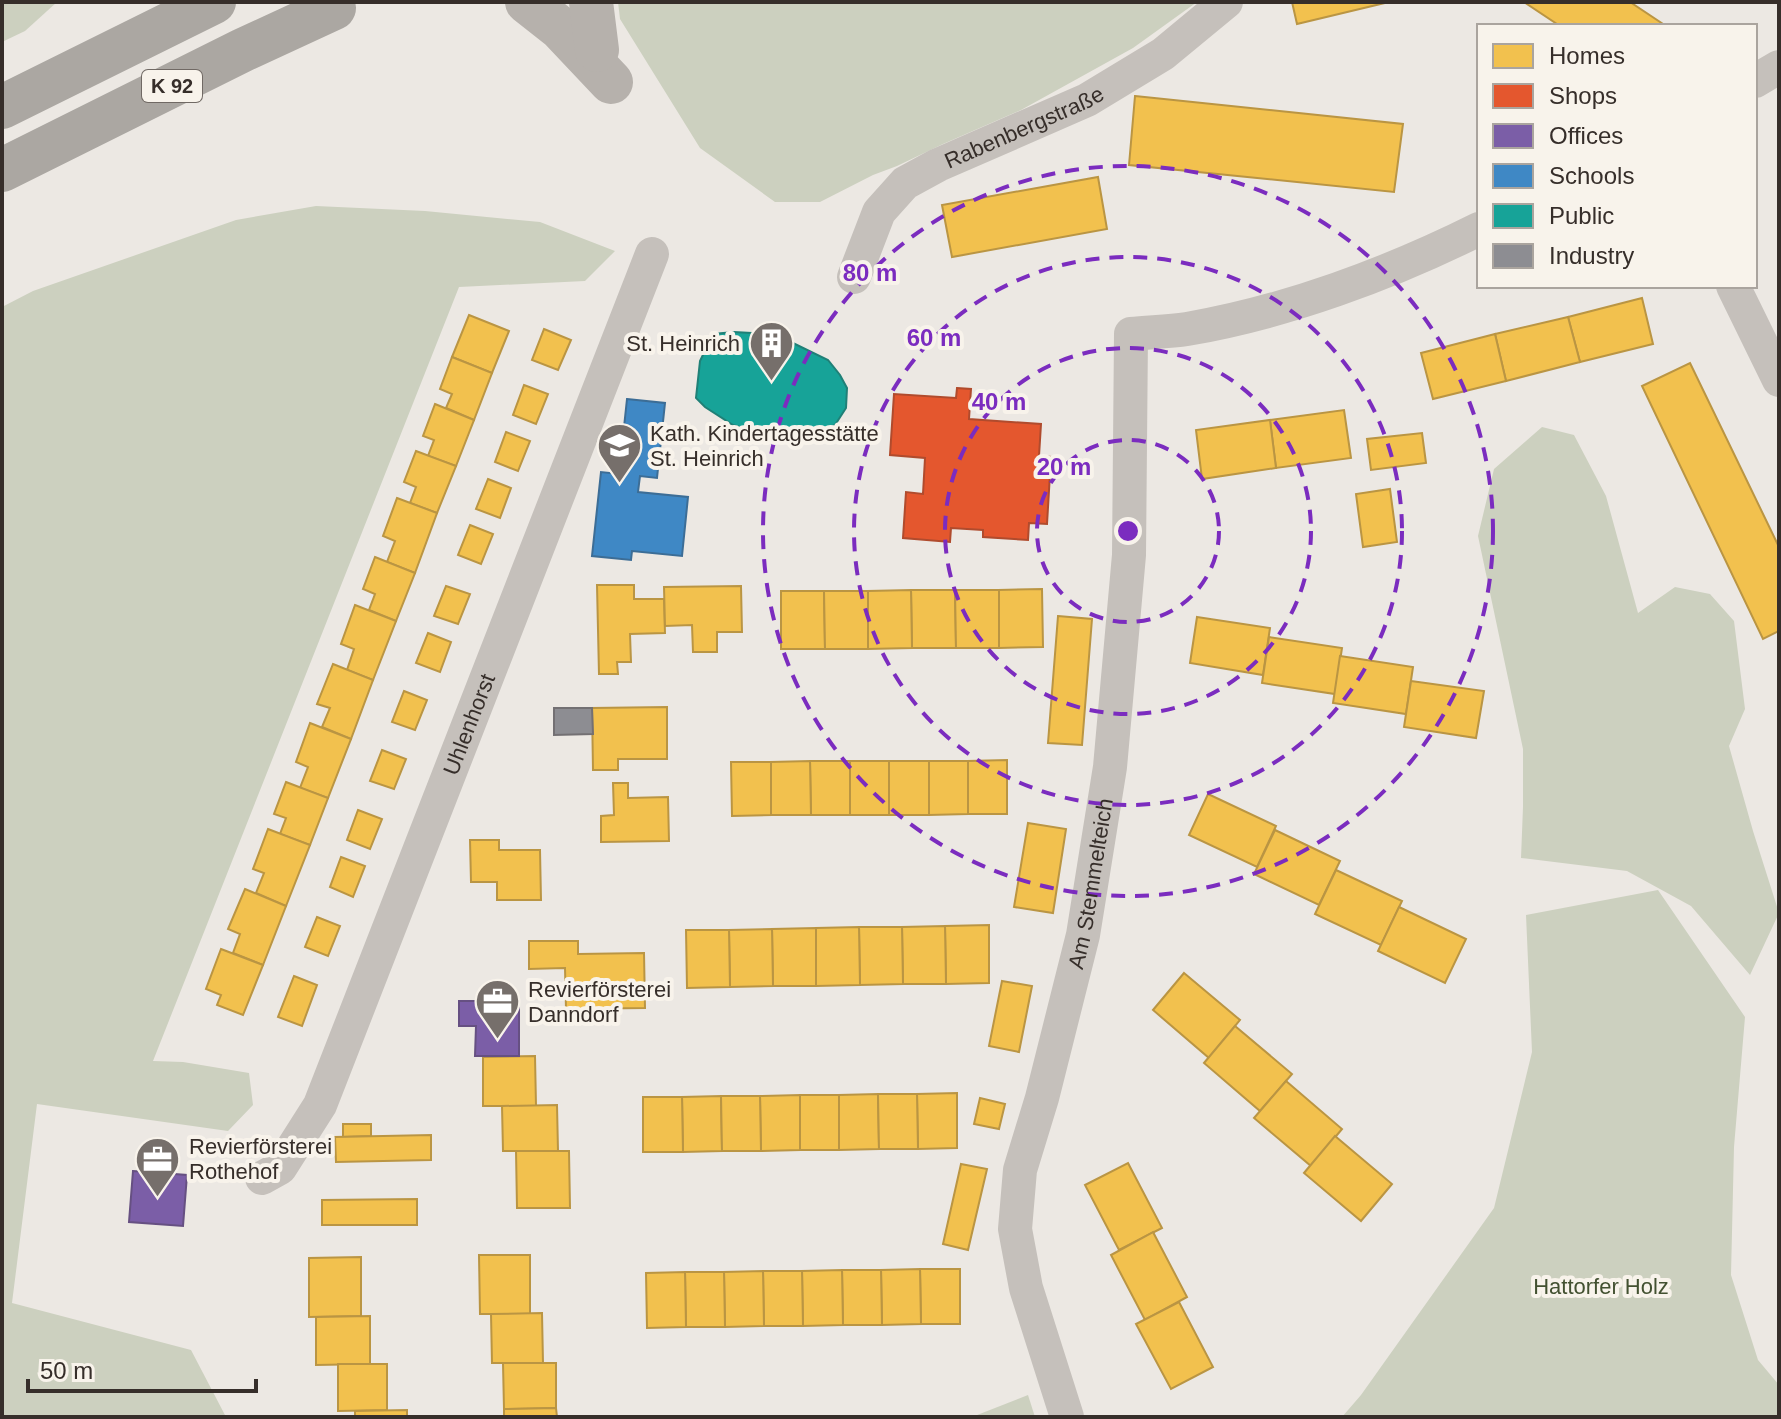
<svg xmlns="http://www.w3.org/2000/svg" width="1781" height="1419" font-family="Arial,sans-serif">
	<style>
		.green { fill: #ccd0bf }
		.homes { fill: #f2c14e; stroke: #ba9543; stroke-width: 2 }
		.shops { fill: #e4572e; stroke: #b04b2d; stroke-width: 2 }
		.offices { fill: #7b5ea7; stroke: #665082; stroke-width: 2 }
		.schools { fill: #3f88c5; stroke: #3c6d96; stroke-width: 2 }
		.public { fill: #17a398; stroke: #208077; stroke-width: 2 }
		.industry { fill: #8d8d92; stroke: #737073; stroke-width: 2 }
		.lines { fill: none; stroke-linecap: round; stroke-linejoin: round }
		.street { stroke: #c5c0bb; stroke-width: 34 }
		.secondary { stroke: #b6b1ac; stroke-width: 44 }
		.highway { stroke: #aba7a2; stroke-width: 44 }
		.ring { fill: none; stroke: #7b2cbf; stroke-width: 4; stroke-dasharray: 14 10 }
		.labels { text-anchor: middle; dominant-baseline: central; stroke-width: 8; stroke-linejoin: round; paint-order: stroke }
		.shield { fill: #f8f3eb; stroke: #706964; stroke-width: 2 }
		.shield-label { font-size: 20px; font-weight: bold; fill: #362e2a }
		.street-label { font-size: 22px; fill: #362e2a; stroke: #f8f3eb }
		.poi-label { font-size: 22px; fill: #362e2a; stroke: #f8f3eb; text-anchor: start }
		.park-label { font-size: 22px; fill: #435131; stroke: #f8f3eb }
		.centre { fill: #7b2cbf; stroke: #f8f3eb; stroke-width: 4 }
		.ring-label { font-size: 24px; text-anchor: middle; font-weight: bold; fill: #7b2cbf; stroke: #f8f3eb; stroke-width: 8; stroke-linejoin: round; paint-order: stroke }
	</style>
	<rect width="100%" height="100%" fill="#ece8e3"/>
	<g class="green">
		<path d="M2 2H57L25 31 2 42Z"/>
		<path d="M618 2H1197L1133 48 1021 110 943 144 897 166 873 175 820 202H775L700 148 620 19Z"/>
		<path d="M316 206 425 211 540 222 615 251 585 281 459 287 153 1061 183 1062 249 1073 253 1105 228 1131 37 1104 12 1303 191 1350 226 1417H2V307L33 291 236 220Z"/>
		<path d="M1542 427 1574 435 1606 496 1638 613 1675 587 1710 594 1734 621 1745 709 1729 746 1753 831 1779 913 1750 975 1691 906 1627 871 1521 858 1523 807V749L1478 536 1494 469Z"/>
		<path d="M1658 890 1745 1017 1734 1147 1731 1275 1758 1360 1779 1385V1417H1342L1361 1395 1494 1208 1532 1052 1526 915Z"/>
		<path d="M1028 1395 1035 1417H972Z"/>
	</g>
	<g class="homes">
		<path d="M1292 2H1389L1297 24Z"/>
		<path d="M1524 2H1630L1666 26H1560Z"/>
		<path d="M1135 96 1403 124 1394 192 1129 165Z"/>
		<path d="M1098 177 1107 229 952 257 942 205Z"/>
		<path d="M1642 298 1653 344 1580 362 1568 317Z"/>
		<path d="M469 315 509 331 492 373 452 357Z"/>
		<path d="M1568 317 1580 362 1506 381 1495 334Z"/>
		<path d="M544 329 571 340 558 370 532 360Z"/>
		<path d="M1495 334 1506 381 1433 399 1421 353Z"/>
		<path d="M452 357 492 373 474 420 446 408 452 394 440 389Z"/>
		<path d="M1690 363 1779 547V631L1763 639 1642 386Z"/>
		<path d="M524 385 548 394 536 424 513 415Z"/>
		<path d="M435 404 474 420 456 466 428 456 434 440 423 436Z"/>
		<path d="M1344 410 1351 458 1276 468 1270 420Z"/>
		<path d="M1270 420 1276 468 1202 479 1196 430Z"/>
		<path d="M506 432 530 441 518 471 495 462Z"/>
		<path d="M1422 433 1426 463 1371 470 1367 439Z"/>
		<path d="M416 451 456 466 437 513 410 503 416 487 404 482Z"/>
		<path d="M488 479 511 488 500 518 476 509Z"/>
		<path d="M1390 489 1397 542 1363 547 1356 494Z"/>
		<path d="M397 498 437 513 415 573 387 562 395 541 383 536Z"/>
		<path d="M470 525 493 534 481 564 458 555Z"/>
		<path d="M375 557 415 573 396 621 369 610 375 594 363 589Z"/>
		<path d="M597 585H634V599H664L665 633 630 634 631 662H617L618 674H599Z"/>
		<path d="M446 586 470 594 458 624 434 616Z"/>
		<path d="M741 586 742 632H717V652H693L692 625 665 626 664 587Z"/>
		<path d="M1042 589 1043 647 999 648V590Z"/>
		<path d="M911 590H955L956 648H912Z"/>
		<path d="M911 590 912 648 868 649V591Z"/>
		<path d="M955 590H999V648H956Z"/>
		<path d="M781 591H824L825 649H781Z"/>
		<path d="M824 591H868V649H825Z"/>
		<path d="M355 605 396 621 373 680 347 670 354 649 341 644Z"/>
		<path d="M1058 616 1092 619 1082 745 1048 743Z"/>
		<path d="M1197 617 1270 628 1263 675 1190 663Z"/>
		<path d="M428 633 451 642 440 672 416 663Z"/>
		<path d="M1269 637 1342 648 1335 694 1262 683Z"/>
		<path d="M1340 656 1413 667 1406 714 1333 703Z"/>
		<path d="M333 664 373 680 351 739 322 727 330 708 317 704Z"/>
		<path d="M1411 681 1484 691 1476 738 1404 727Z"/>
		<path d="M404 691 427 700 415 730 392 722Z"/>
		<path d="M667 707V759H618V770H593L592 708Z"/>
		<path d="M310 723 351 739 328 798 300 788 308 767 296 762Z"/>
		<path d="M382 750 406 759 394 789 370 781Z"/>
		<path d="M1007 760V814H968V761Z"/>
		<path d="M810 761H850V815H811Z"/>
		<path d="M810 761 811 815H771V762Z"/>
		<rect x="850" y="761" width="39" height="54"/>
		<rect x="889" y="761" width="40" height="54"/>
		<path d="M929 761H968V814L929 815Z"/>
		<path d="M731 762H771V815L732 816Z"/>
		<path d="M286 782 328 798 310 845 280 834 286 818 274 814Z"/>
		<path d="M613 783H628V798L668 797 669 841 601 842V816L614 815Z"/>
		<path d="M1208 794 1276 826 1257 867 1189 835Z"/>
		<path d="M358 810 382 819 370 849 347 840Z"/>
		<path d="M1028 823 1066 829 1053 913 1014 907Z"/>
		<path d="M268 829 310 845 286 906 256 893 264 873 253 869Z"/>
		<path d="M1275 830 1340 861 1319 905 1254 874Z"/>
		<path d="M470 840H499V850H540L541 900H497V882H471Z"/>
		<path d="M341 857 365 866 353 897 330 887Z"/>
		<path d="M1336 870 1402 901 1381 945 1315 914Z"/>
		<path d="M245 889 286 906 263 965 233 953 240 934 228 929Z"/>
		<path d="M1399 907 1466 939 1445 983 1378 951Z"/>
		<path d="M317 917 340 926 328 956 305 947Z"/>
		<path d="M989 925V983L946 984 945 926Z"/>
		<path d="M945 926 946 984H903L902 927Z"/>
		<path d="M859 927H902L903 984 860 985Z"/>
		<path d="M859 927 860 985 816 986V928Z"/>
		<path d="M816 928V986H773L772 929Z"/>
		<path d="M772 929 773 986 730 987 729 930Z"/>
		<path d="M686 930H729L730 987 687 988Z"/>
		<path d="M529 941H578V954L644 953 645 1008 566 1009 565 968 529 969Z"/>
		<path d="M221 949 263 965 243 1015 217 1005 221 995 206 989Z"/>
		<path d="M1184 973 1240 1020 1209 1058 1153 1010Z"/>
		<path d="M294 976 317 985 302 1026 278 1017Z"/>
		<path d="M1002 981 1032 986 1019 1052 989 1046Z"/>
		<path d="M1235 1026 1292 1074 1260 1111 1204 1063Z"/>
		<path d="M535 1056 536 1106H483V1057Z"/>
		<path d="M1286 1081 1342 1129 1311 1166 1254 1118Z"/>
		<path d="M957 1093V1148L918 1149 917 1094Z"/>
		<path d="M878 1094 879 1149 839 1150V1095Z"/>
		<path d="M878 1094H917L918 1149H879Z"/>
		<rect x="800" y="1095" width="39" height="55"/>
		<path d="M800 1095V1150L761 1151 760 1096Z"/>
		<path d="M721 1096 722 1151 683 1152 682 1097Z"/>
		<path d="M721 1096H760L761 1151H722Z"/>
		<path d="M643 1097H682L683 1152H643Z"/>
		<path d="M980 1098 1005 1104 999 1129 974 1124Z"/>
		<path d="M557 1105 558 1151H503L502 1106Z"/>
		<path d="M343 1124H371V1136L343 1137Z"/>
		<path d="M431 1135V1160L336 1162 335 1137Z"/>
		<path d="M1335 1136 1392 1184 1361 1221 1304 1173Z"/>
		<path d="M516 1151H569L570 1208H517Z"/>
		<path d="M1128 1163 1162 1228 1119 1250 1085 1185Z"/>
		<path d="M961 1164 987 1169 968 1250 943 1244Z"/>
		<path d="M417 1199V1225H322V1200Z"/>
		<path d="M1153 1232 1187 1297 1145 1320 1111 1255Z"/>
		<path d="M479 1255H530V1314H480Z"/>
		<path d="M361 1257V1316L309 1317V1258Z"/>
		<path d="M920 1269H960V1324H921Z"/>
		<path d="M920 1269 921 1324 882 1325 881 1270Z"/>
		<path d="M842 1270H881L882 1325H843Z"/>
		<path d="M842 1270 843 1325 803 1326 802 1271Z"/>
		<path d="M763 1271H802L803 1326H764Z"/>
		<path d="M763 1271 764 1326 725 1327 724 1272Z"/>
		<path d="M685 1272H724L725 1327H686Z"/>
		<path d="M685 1272 686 1327 647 1328 646 1273Z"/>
		<path d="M1179 1302 1213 1367 1171 1389 1136 1324Z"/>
		<path d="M542 1313 543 1363H492L491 1314Z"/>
		<path d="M370 1316V1364L316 1365V1317Z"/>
		<path d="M503 1363H556V1408L504 1409Z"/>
		<path d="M338 1364H387V1410L338 1411Z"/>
		<path d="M556 1408 557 1417H504V1409Z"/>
		<path d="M407 1410V1417H355V1411Z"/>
	</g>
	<path class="shops" d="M957 388 971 389 969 419 1041 424 1039 456 1051 457 1047 524 1029 523 1028 540 983 537V530L951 528 950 542 903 538 906 492 923 494 925 458 890 455 894 394 956 398Z"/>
	<g class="offices">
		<path d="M459 1001H519V1056H475L476 1026H459Z"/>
		<path d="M133 1171 187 1175 183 1226 129 1222Z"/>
	</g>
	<path class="schools" d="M627 399 665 403 657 478 640 476 638 492 688 497 682 556 632 551 631 560 592 556 601 472 619 474Z"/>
	<path class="public" d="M734 332 752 333 793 343 828 360 840 375 847 388 846 408 835 425 815 435 795 438 774 437 733 425 705 407 696 398 700 361 713 334Z"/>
	<path class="industry" d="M554 708H592L593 734 554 735Z"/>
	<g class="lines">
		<g class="street">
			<path d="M1755 81 1779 67"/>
			<path id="s1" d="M854 277 879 212 905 183 938 165 1087 100 1163 54 1226 2"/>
			<path d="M1733 286 1779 380"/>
			<path id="s2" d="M262 1178 280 1168 320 1105 652 254"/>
			<path id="s3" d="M1067 1417 1026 1288 1015 1229 1020 1170 1042 1098 1083 935 1110 767 1129 555 1131 334C1149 332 1168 332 1187 329 1286 312 1389 274 1479 229"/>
		</g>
		<g class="secondary">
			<path d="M527 2 560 28 611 82"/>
			<path d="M591 2 597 50"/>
		</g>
		<g class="highway">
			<path d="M2 107 214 2"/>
			<path d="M2 170 243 50 334 8"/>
		</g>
	</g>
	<g class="ring">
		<circle cx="1128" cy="531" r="91"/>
		<circle cx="1128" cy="531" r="183"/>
		<circle cx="1128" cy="531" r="274"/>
		<circle cx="1128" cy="531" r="365"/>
	</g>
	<defs>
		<symbol id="building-pin" viewBox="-11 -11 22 30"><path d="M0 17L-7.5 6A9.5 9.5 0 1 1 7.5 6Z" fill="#766f6b" stroke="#f8f3eb"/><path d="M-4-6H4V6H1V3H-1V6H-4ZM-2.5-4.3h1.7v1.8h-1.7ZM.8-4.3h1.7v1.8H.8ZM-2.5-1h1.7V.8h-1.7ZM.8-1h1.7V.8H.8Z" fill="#fff"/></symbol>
		<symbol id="school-pin" viewBox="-11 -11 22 30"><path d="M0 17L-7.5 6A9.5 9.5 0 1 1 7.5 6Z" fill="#766f6b" stroke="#f8f3eb"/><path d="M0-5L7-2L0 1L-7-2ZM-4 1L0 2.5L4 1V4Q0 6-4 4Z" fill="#fff"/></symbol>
		<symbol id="office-pin" viewBox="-11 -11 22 30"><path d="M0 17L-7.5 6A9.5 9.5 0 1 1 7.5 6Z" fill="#766f6b" stroke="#f8f3eb"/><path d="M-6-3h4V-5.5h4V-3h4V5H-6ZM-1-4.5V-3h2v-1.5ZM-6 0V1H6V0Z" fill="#fff"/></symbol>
	</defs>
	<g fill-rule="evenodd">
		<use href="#building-pin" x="746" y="318" width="51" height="69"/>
		<use href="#school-pin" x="594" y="420" width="51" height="69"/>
		<use href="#office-pin" x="472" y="976" width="51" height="69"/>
		<use href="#office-pin" x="132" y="1134" width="51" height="69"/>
	</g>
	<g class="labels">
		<rect class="shield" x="142" y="70" width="60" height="32" rx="6"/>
		<g class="shield-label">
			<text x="172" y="86">K 92</text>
		</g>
		<g class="street-label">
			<text stroke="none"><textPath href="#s1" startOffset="240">Rabenbergstraße</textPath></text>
			<text stroke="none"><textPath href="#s2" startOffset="504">Uhlenhorst</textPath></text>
			<text stroke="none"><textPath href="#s3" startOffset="550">Am Stemmelteich</textPath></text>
		</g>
		<g class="poi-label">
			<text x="740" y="343" text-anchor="end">St. Heinrich</text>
			<text x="650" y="433">Kath. Kindertagesstätte<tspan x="650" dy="25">St. Heinrich</tspan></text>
			<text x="528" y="989">Revierförsterei<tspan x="528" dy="25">Danndorf</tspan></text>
			<text x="189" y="1146">Revierförsterei<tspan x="189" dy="25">Rothehof</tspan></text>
		</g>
		<g class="park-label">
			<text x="1601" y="1286">Hattorfer Holz</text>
		</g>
	</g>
	<circle cx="1128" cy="531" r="12" class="centre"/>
	<g class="ring-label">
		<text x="870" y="281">80 m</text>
		<text x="934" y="346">60 m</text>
		<text x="999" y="410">40 m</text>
		<text x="1064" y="475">20 m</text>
	</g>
	<rect width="1781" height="1419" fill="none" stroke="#362e2a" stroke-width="8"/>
	<rect x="1477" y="24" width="280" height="264" fill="#f8f3eb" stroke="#aaa49e" stroke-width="2"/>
	<rect x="1493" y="44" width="40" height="24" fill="#f2c14e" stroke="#aaa49e" stroke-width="2"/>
	<text x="1549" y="64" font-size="24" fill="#362e2a">Homes</text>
	<rect x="1493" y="84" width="40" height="24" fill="#e4572e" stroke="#aaa49e" stroke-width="2"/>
	<text x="1549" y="104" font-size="24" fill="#362e2a">Shops</text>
	<rect x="1493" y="124" width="40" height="24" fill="#7b5ea7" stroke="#aaa49e" stroke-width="2"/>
	<text x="1549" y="144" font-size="24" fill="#362e2a">Offices</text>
	<rect x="1493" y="164" width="40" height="24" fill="#3f88c5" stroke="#aaa49e" stroke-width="2"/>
	<text x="1549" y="184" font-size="24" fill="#362e2a">Schools</text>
	<rect x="1493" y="204" width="40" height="24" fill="#17a398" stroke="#aaa49e" stroke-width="2"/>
	<text x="1549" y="224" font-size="24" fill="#362e2a">Public</text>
	<rect x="1493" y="244" width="40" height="24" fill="#8d8d92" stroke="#aaa49e" stroke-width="2"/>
	<text x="1549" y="264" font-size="24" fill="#362e2a">Industry</text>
	<path d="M28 1379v12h228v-12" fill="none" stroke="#362e2a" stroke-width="4"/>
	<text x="40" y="1379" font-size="24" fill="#362e2a" stroke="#f8f3eb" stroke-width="6" paint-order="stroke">50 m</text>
</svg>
